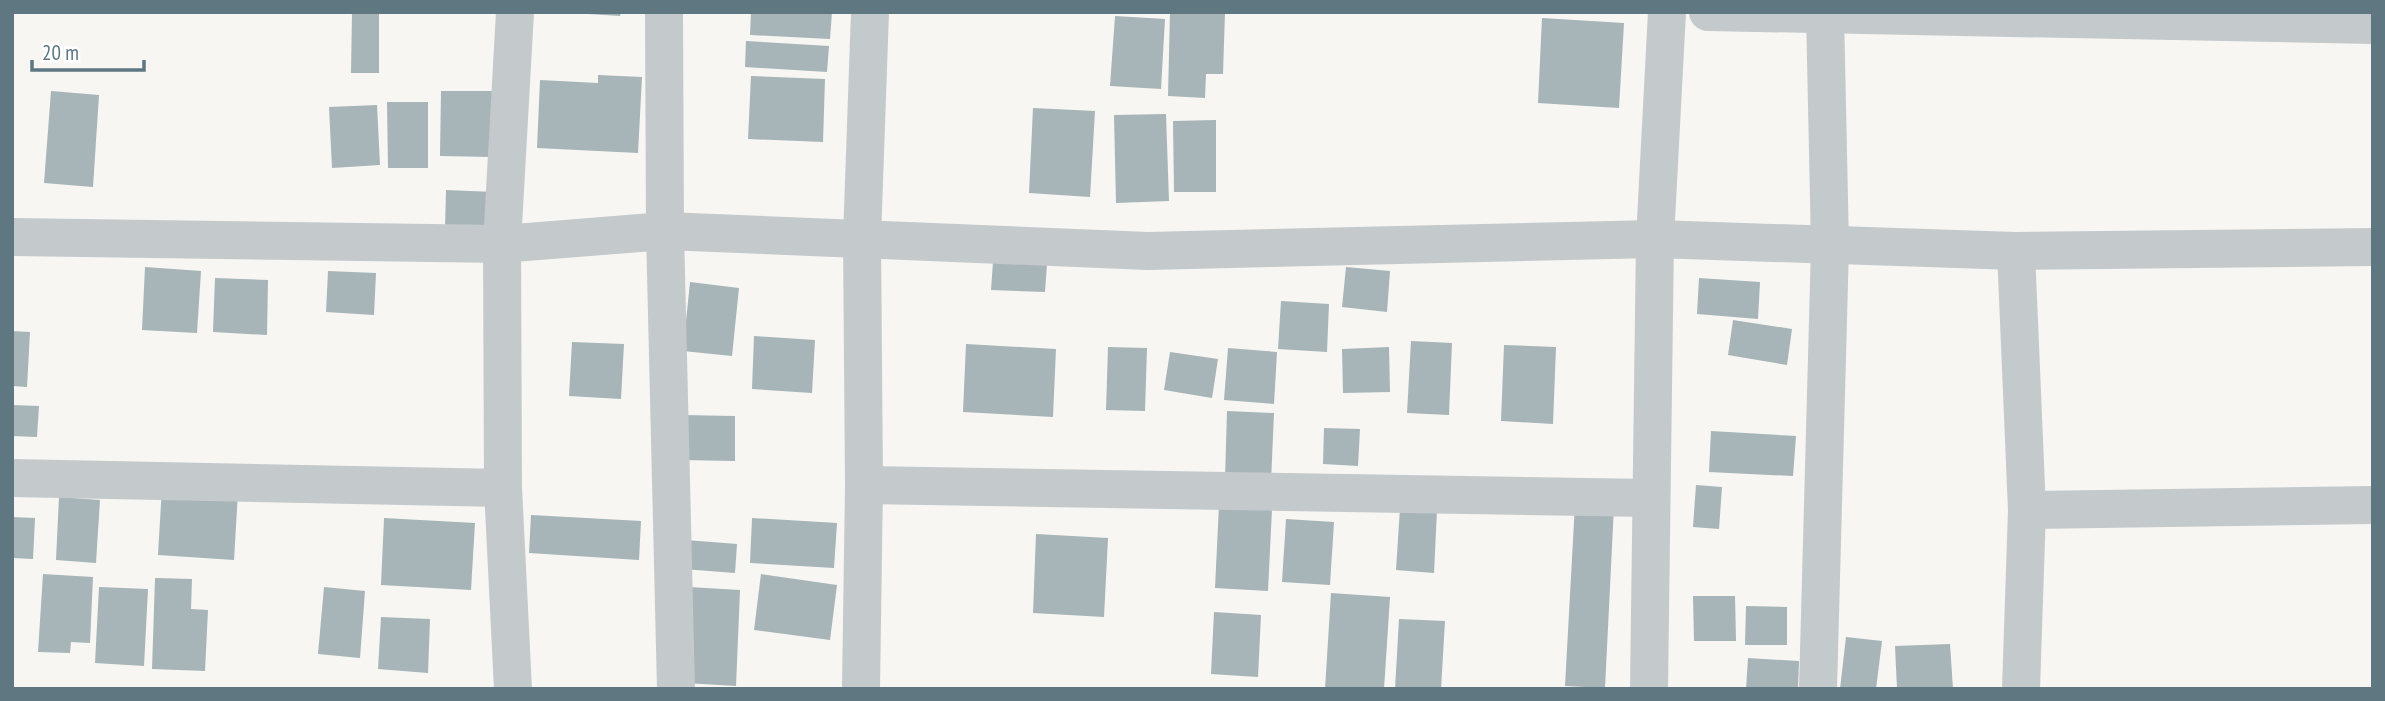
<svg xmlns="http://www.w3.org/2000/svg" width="2385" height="701" font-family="'PT Sans Narrow',sans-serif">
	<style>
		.building { fill: #a7b4b8 }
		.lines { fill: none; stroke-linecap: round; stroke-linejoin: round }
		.street { stroke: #c4c9cc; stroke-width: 38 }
	</style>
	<rect width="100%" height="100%" fill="#f7f6f3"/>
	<g class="building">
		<path d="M352 12H379V73H351Z"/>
		<path d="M588 12H621L620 16 588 14Z"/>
		<path d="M751 12H832L830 39 750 35Z"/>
		<path d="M1170 12H1225L1223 74H1206L1205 98 1168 96Z"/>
		<path d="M1115 16 1165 19 1161 89 1110 86Z"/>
		<path d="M1542 18 1624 23 1619 108 1538 103Z"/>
		<path d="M746 41 829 46 827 72 745 67Z"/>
		<path d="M598 75 642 77 638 153 537 148 540 80 598 83Z"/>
		<path d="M751 76 825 79 823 142 748 139Z"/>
		<path d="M51 91 99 95 93 187 44 183Z"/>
		<path d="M441 91H492V157L440 156Z"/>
		<path d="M387 102H428V168H388Z"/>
		<path d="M377 105 380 165 332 168 329 107Z"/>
		<path d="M1033 108 1095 111 1090 197 1029 193Z"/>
		<path d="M1166 114 1169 201 1116 203 1114 115Z"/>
		<path d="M1216 120V192H1174L1173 121Z"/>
		<path d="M446 190 494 192 493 233 445 230Z"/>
		<path d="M993 262 1047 264 1045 292 991 290Z"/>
		<path d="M145 267 201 271 197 333 142 330Z"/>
		<path d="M1346 267 1390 271 1387 312 1342 307Z"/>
		<path d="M328 271 376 273 374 315 326 312Z"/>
		<path d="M215 278 268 280 267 335 213 332Z"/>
		<path d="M1699 278 1760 282 1758 319 1697 314Z"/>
		<path d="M690 282 739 288 732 356 683 351Z"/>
		<path d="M1281 301 1329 304 1327 352 1278 349Z"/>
		<path d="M1733 320 1792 329 1787 365 1728 355Z"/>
		<path d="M12 331 30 332 27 387 12 386Z"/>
		<path d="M754 336 815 340 812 393 752 389Z"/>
		<path d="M1411 341 1452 343 1449 415 1407 413Z"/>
		<path d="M572 342 624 344 621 399 569 396Z"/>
		<path d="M966 344 1056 349 1053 417 963 412Z"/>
		<path d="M1504 345 1556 347 1553 424 1501 421Z"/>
		<path d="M1108 347 1147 348 1145 411 1106 410Z"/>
		<path d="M1389 347 1390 392 1343 393 1342 349Z"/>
		<path d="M1228 348 1277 352 1274 404 1224 400Z"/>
		<path d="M1170 352 1218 359 1212 398 1164 390Z"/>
		<path d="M12 405 39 406 37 437 12 436Z"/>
		<path d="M1227 411 1274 413 1271 482 1225 479Z"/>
		<path d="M681 415 735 416V461L680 460Z"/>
		<path d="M1324 428 1360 429 1358 466 1323 464Z"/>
		<path d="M1711 431 1796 436 1793 476 1709 472Z"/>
		<path d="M1696 485 1722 487 1719 529 1693 527Z"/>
		<path d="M162 487 238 492 234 560 158 555Z"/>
		<path d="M59 497 100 500 96 563 56 560Z"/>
		<path d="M1575 504 1614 506 1605 688 1565 686Z"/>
		<path d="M1219 505 1272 509 1268 591 1215 588Z"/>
		<path d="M1400 508 1437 510 1434 573 1396 570Z"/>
		<path d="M531 515 641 521 639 560 529 553Z"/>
		<path d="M12 517 35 518 33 559 12 558Z"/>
		<path d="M384 518 475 523 471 590 381 585Z"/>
		<path d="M752 518 837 523 834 568 750 563Z"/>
		<path d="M1286 519 1334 522 1330 585 1282 582Z"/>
		<path d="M1036 534 1108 538 1104 617 1033 613Z"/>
		<path d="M686 540 737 544 735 573 683 569Z"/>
		<path d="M43 574 93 577 90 643 71 642 70 653 38 652Z"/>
		<path d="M761 574 837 585 830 640 754 630Z"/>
		<path d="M155 578 192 579 191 609 208 610 205 671 152 669Z"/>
		<path d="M99 587 148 589 144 666 95 663Z"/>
		<path d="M324 587 365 591 360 658 318 654Z"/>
		<path d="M689 587 740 590 736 686 685 683Z"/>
		<path d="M1331 593 1390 597 1384 689H1325Z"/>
		<path d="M1693 596H1735L1736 641H1694Z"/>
		<path d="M1746 606 1787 607V645H1745Z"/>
		<path d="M1214 612 1261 615 1258 677 1211 674Z"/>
		<path d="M381 617 430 619 428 673 378 669Z"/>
		<path d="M1399 619 1445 621 1441 689H1395Z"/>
		<path d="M1846 637 1882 641 1876 689H1840Z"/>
		<path d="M1950 644 1953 689H1897L1895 646Z"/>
		<path d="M1748 658 1799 661 1798 689H1746Z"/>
	</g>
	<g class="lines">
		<g class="street">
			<path d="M664 12 665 231 676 689"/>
			<path d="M1708 12 2373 25"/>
			<path d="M12 237 502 244 665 231 1148 251 1655 239 2016 251 2373 247"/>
			<path d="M2016 251 2027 510 2021 689"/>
			<path d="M12 478 503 488"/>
			<path d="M864 485 1649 498"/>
			<path d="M2027 510 2373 505"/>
			<path d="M513 689 503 488 502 244 515 12"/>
			<path d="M861 689 864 485 862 238 870 12"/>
			<path d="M1649 689 1655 239 1667 12"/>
			<path d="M1818 689 1830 246 1825 12"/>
		</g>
	</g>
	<rect width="2385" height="701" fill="none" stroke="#5f7781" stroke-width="28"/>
	<path d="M32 60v10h112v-10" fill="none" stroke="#5f7781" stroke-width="3.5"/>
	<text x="42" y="60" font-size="21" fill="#5f7781" stroke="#ffffff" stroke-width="5" paint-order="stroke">20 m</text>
</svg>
